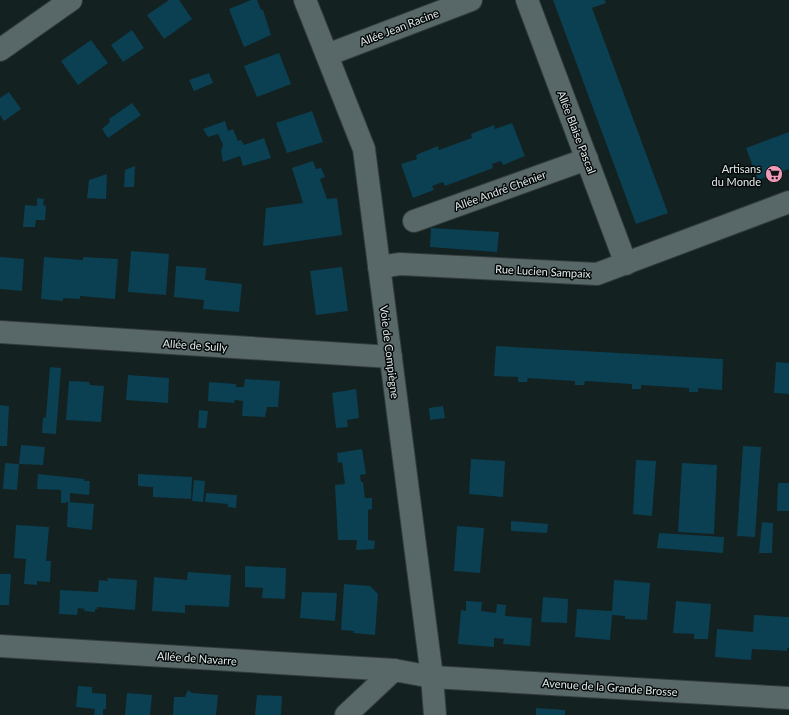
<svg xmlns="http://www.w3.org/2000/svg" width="789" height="715" font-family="Lato,sans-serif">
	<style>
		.building { fill: #0b3f52 }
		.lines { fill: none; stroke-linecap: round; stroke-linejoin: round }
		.street-casing { stroke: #333c3c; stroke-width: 24 }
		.street { stroke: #586767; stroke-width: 22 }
		.labels { text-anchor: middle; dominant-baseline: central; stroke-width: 3; stroke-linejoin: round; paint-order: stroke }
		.street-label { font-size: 11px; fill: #e2ebeb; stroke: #050909 }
		.poi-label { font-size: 11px; fill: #e2ebeb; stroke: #050909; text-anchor: end }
	</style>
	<rect width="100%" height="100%" fill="#142121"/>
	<g class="building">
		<path d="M169 0H179L192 19 164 39 147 15Z"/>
		<path d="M251 0H257L261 10H263L271 35 244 47 229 9Z"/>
		<path d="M553 0H605L606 3 592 8 668 213 636 224Z"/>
		<path d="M132 30 144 48 123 62 111 45Z"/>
		<path d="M91 40 108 63 78 85 61 61Z"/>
		<path d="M279 53 291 84 257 97 244 66Z"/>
		<path d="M209 73 213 83 194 91 189 80Z"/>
		<path d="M9 92 21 109 4 121 0 115V98Z"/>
		<path d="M132 103 141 115 108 138 102 129 110 122 109 119Z"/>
		<path d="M312 111 323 142 287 153 276 123Z"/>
		<path d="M225 121 228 131 233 129 238 141 241 140 244 145 264 138 271 158 243 166 240 156 223 162 221 151 223 145 218 134 208 137 203 129Z"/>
		<path d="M512 123 525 156 503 165 501 161 492 164 493 168 445 186 443 182 432 186 434 190 413 198 401 164 417 159 416 155 438 146 439 150 472 138 471 134 494 125 495 129Z"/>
		<path d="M789 132V169L758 180 746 148Z"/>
		<path d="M313 161 316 169 321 168 325 177 320 179 327 199 337 198 342 235 263 246 266 208 303 203 292 168Z"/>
		<path d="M135 166 134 187H124L125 170Z"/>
		<path d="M107 174 106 199 87 198 89 180Z"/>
		<path d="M37 198 44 199 43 205 46 206 45 220H36L35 227H23L25 205 37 206Z"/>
		<path d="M431 228 499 232 497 252 430 247Z"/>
		<path d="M131 251 169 254 166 295 128 292Z"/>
		<path d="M0 257 24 259 22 291 0 289Z"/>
		<path d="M44 257 83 260V257L118 259 115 299 80 296V299L63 298V301L41 299Z"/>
		<path d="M176 266 206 268 205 280 242 284 239 312 203 309 204 300 174 297Z"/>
		<path d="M342 267 348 311 316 315 310 271Z"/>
		<path d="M496 346 723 359 722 390 698 388V392H689V388L641 385V389H632V384L585 381 584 385H575V381L528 378 527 382H518V377L494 376Z"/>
		<path d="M776 362 789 363V394L774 393Z"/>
		<path d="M50 367 61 368 56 434 42 433 43 418 46 417Z"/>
		<path d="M128 375 169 378 168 403 126 400Z"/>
		<path d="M245 379 280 381 278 407H267L265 417 242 416 243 401 235 400 234 403 208 401 209 382 236 384V387H244Z"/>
		<path d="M69 381 89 382 90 385 104 386 101 422 66 420Z"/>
		<path d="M356 389 359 418 347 420 348 427 336 428 332 393Z"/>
		<path d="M0 405 9 406 7 446H0Z"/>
		<path d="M443 406 445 418 430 420 429 408Z"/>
		<path d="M199 410 208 411 206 428H198Z"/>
		<path d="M21 445 45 447 43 465 19 464Z"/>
		<path d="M743 446 761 447 755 537 737 536Z"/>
		<path d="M362 449 366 474 360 475 361 482H363L365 498H372V509L368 510V540L375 541 374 549 356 550 357 540H338L335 485 345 484 342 462 338 463 337 453Z"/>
		<path d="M471 459 505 461 503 497 469 494Z"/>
		<path d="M636 460 656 461 652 516 633 514Z"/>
		<path d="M5 463 19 464 17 490 3 489Z"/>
		<path d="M682 463 717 465 714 534 678 532Z"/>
		<path d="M38 474 84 479V481H90L89 495 70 493V502H66V503H61V490L37 489Z"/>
		<path d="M138 474 192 477 191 499 153 497V487L138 486Z"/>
		<path d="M194 480 205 481 203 502 192 501Z"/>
		<path d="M778 483H789V511H777Z"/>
		<path d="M206 493 237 495 236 508 228 507V504L205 502Z"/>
		<path d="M68 502 94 504 92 530 67 527Z"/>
		<path d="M511 521 548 524 547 533 511 531Z"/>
		<path d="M762 522 773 523 772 553H759Z"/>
		<path d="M16 525 49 527 46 561H51L50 582 37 581V585L24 584 26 559 14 558Z"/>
		<path d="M457 526 484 528 480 573 454 571Z"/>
		<path d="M659 533 724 537 723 553 657 548Z"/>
		<path d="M245 566 286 568 285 599 262 598 263 588 245 587Z"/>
		<path d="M188 572 231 575 229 607 185 605V613L152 611 154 577 187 580Z"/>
		<path d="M0 574H11L9 605H0Z"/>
		<path d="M107 578 137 580 135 610 97 607V609H95V612L84 611 85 609 78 608 77 615 59 614 60 590 98 592 99 580 108 581Z"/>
		<path d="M614 580 650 583 647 620 625 619V616L612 615 610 640 575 637 577 609 612 611Z"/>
		<path d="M344 584 370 586 378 594 375 635 353 633 354 631 341 630Z"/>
		<path d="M302 592 337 593 335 621 300 618Z"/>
		<path d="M543 597 568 599 567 623 541 622Z"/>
		<path d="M466 601 482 602 481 611 496 613 497 604 506 605 505 616 532 618 530 646 503 644 504 639 494 638V647L458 644 461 610 466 611Z"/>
		<path d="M676 601 711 604 708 639H694V634L673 633Z"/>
		<path d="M754 615 789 617V648H787V651L752 649 751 660 715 657 717 629 753 632Z"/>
		<path d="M78 686 92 687V693L106 694V709H103V715H94L95 709 76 707Z"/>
		<path d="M188 690 192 693 218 695 216 715H173L174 697H185Z"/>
		<path d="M127 693 152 695 150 715H125Z"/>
		<path d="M257 695 282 696 281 715H255Z"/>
		<path d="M536 708 565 710V715H536Z"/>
	</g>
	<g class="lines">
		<defs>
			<g id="street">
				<path d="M305 0 364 149 432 677 435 715"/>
				<path d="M527 0 626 264"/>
				<path d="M0 50 71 0"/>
				<path d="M327 55 471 0"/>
				<path d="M414 221 587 159"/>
				<path d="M379 267 400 264 597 274 789 202"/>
				<path d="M0 332 391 357"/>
				<path d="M0 646 394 670"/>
				<path d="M346 715 394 670 432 677 789 698"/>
			</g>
		</defs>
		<use href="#street" class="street-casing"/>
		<use href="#street" class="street"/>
	</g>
	<defs>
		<symbol id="supermarket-disc" viewBox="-11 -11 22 22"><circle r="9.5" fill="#ef9ab8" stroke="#050909"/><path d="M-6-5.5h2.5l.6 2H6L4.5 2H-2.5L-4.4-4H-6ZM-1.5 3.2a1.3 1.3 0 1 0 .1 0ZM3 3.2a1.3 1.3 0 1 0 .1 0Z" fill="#111"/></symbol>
	</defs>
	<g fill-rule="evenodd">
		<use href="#supermarket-disc" x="764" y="164" width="20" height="20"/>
	</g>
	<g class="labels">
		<g class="street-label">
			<text transform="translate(399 27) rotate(-21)">Allée Jean Racine</text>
			<text transform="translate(577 132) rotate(69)">Allée Blaise Pascal</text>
			<text transform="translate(500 190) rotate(-20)">Allée André Chénier</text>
			<text transform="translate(543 271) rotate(3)">Rue Lucien Sampaix</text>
			<text transform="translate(195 345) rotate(4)">Allée de Sully</text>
			<text transform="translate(390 352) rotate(83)">Voie de Compiègne</text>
			<text transform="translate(197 658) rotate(4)">Allée de Navarre</text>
			<text transform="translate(610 687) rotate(4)">Avenue de la Grande Brosse</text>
		</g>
		<g class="poi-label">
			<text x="761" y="168">Artisans<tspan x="761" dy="13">du Monde</tspan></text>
		</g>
	</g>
</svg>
